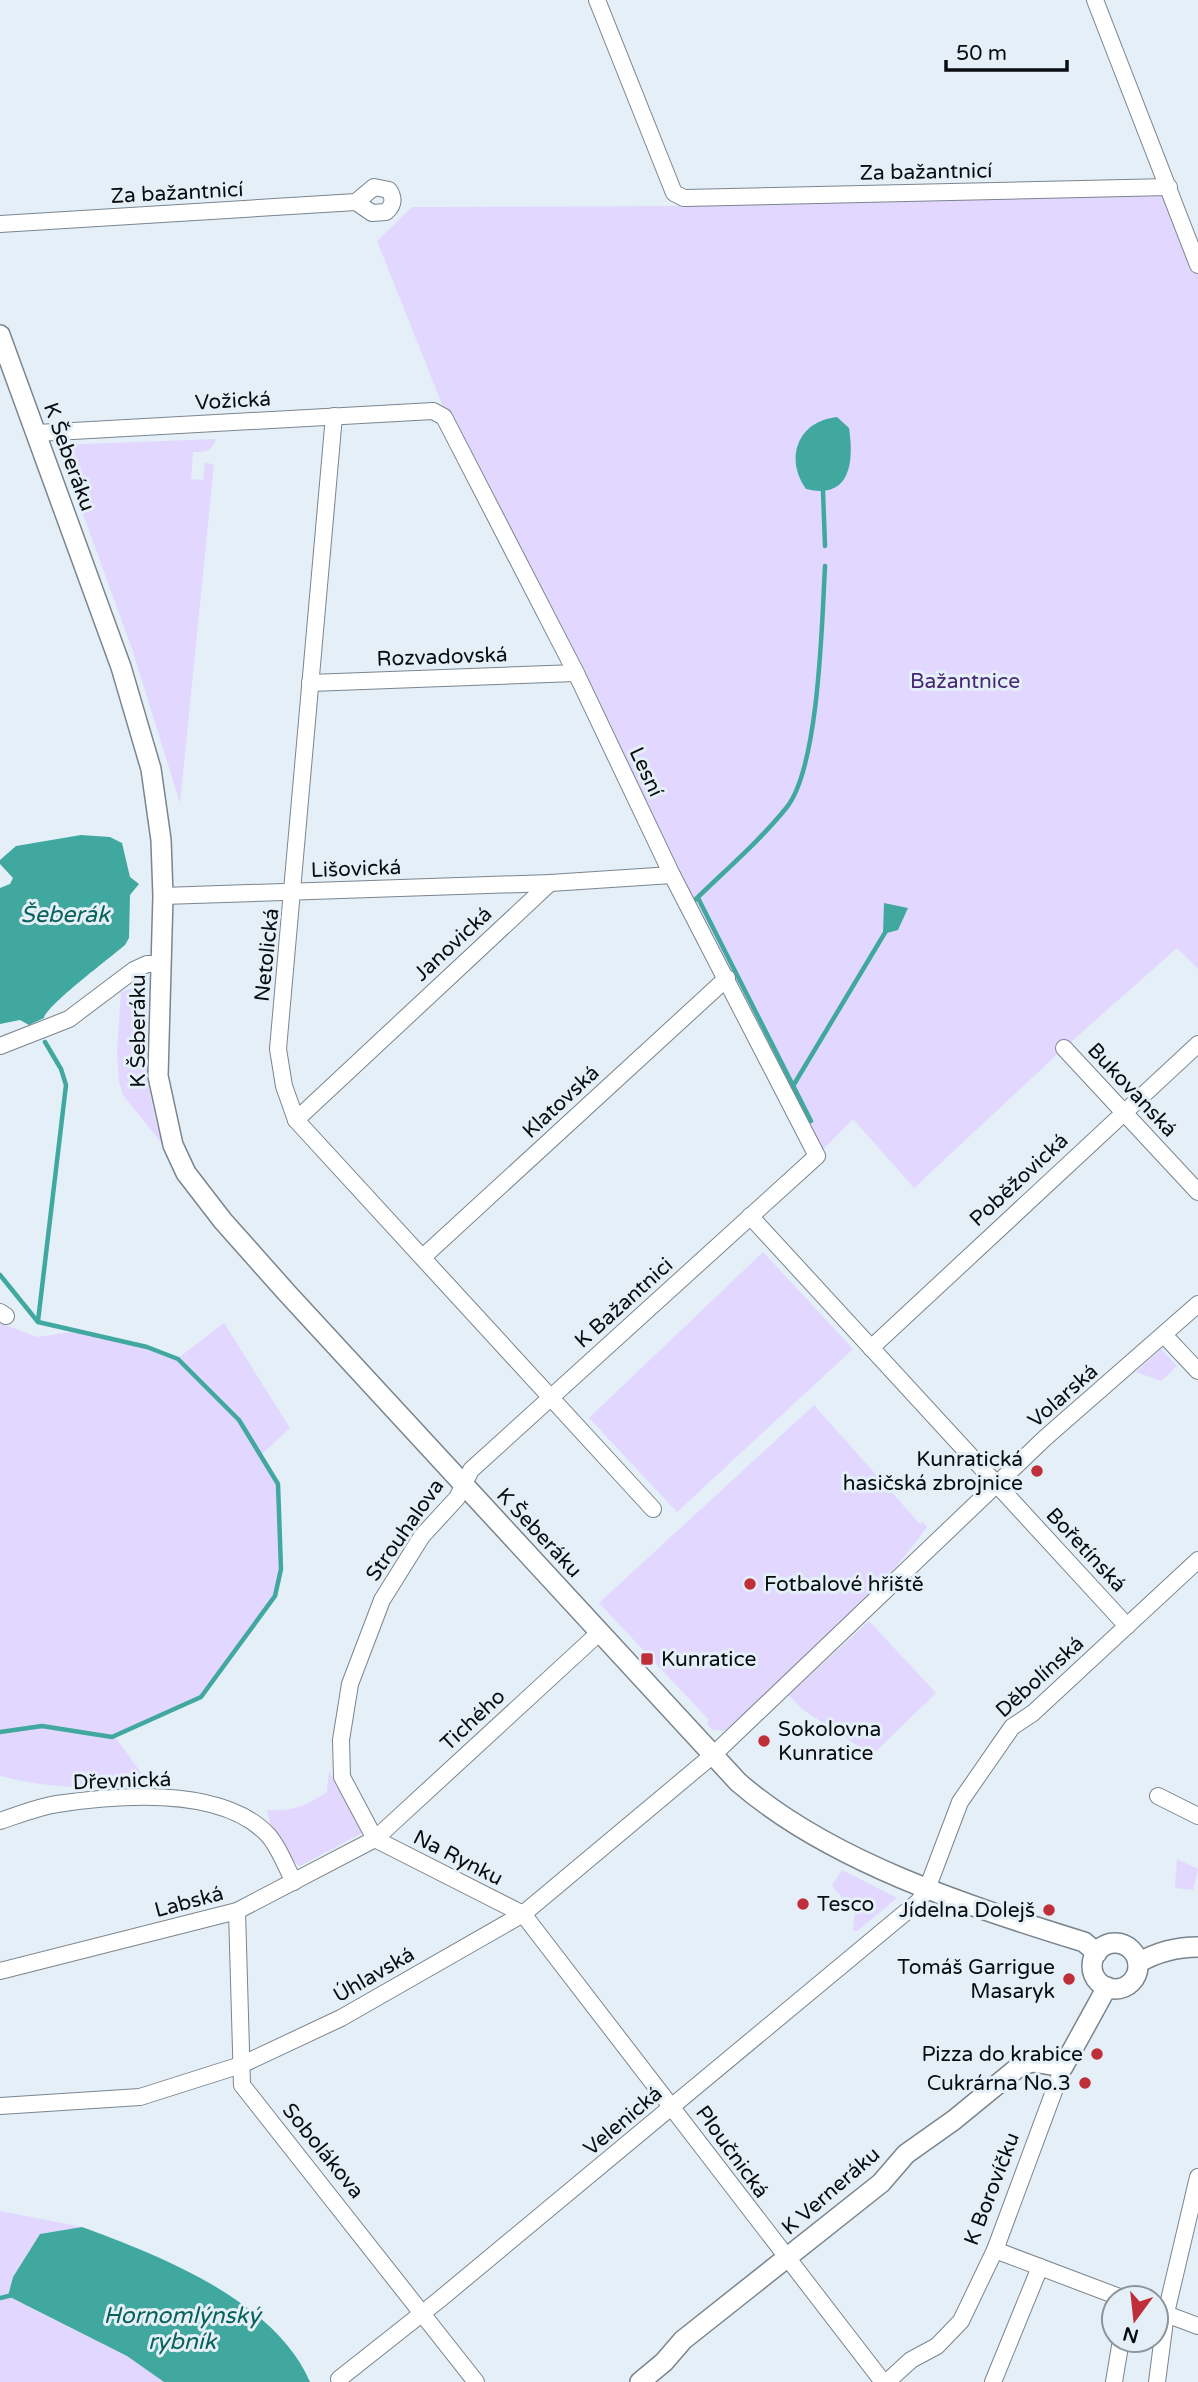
<svg xmlns="http://www.w3.org/2000/svg" width="1198" height="2382" font-family="'Varela Round',sans-serif">
	<style>
		.green { fill: #e2d7fe }
		.water { fill: #41a8a0 }
		.lines { fill: none; stroke-linecap: round; stroke-linejoin: round }
		.stream { stroke: #41a8a0; stroke-width: 4.5 }
		.minor-casing { stroke: #7b858e; stroke-width: 18 }
		.tertiary-casing { stroke: #7b858e; stroke-width: 22 }
		.minor { stroke: #fff; stroke-width: 16 }
		.tertiary { stroke: #fff; stroke-width: 19 }
		.poi-dot { fill: #bf2f39; stroke: #e4eff8; stroke-width: 2.5 }
		.labels { text-anchor: middle; dominant-baseline: central; stroke-width: 6; stroke-linejoin: round; paint-order: stroke }
		.street-label { font-size: 21px; fill: #090d10; stroke: #e4eff8 }
		.park-label { font-size: 21px; fill: #482875; stroke: #e4eff8 }
		.poi-label { font-size: 21px; fill: #090d10; stroke: #e4eff8; text-anchor: end }
		.water-label { font-size: 23px; font-style: italic; fill: #08615b; stroke: #e4eff8 }
	</style>
	<rect width="100%" height="100%" fill="#e4eff8"/>
	<g class="green">
		<path d="M1169 187 1198 265V969L1177 948 1064 1048 914 1188 853 1119 817 1156 448 419 377 241 412 207 676 206 684 198Z"/>
		<path d="M216 439C211 453 205 452 193 452L191 479 203 480 205 462 214 465 180 803 132 649 58 445Z"/>
		<path d="M136 987 144 991 148 1000C144 1051 146 1097 163 1145L123 1095 119 1082 117 1052 121 992Z"/>
		<path d="M763 1252 853 1349 677 1512 589 1418Z"/>
		<path d="M0 1323 37 1337 72 1332 147 1347 177 1359 224 1323 290 1428 261 1455 276 1480 281 1569 275 1595 201 1697 132 1730 113 1734 152 1788C99 1789 52 1789 0 1776Z"/>
		<path d="M1161 1349 1177 1366 1161 1381 1136 1372Z"/>
		<path d="M814 1405 920 1524 923 1522 927 1527C872 1604 794 1666 725 1731L713 1730 707 1724 709 1720 599 1603Z"/>
		<path d="M869 1621 936 1693 872 1755 802 1709 789 1695Z"/>
		<path d="M329 1771 362 1833 300 1866C279 1857 271 1831 267 1810 292 1812 306 1806 327 1792Z"/>
		<path d="M1177 1859 1198 1869 1193 1890 1175 1888Z"/>
		<path d="M842 1870 897 1898 856 1932 853 1929 855 1912 832 1886Z"/>
		<path d="M0 2211 82 2227 40 2234 13 2277 8 2296 127 2356 164 2382H0Z"/>
	</g>
	<g class="water">
		<path d="M837 417 849 428C854 461 851 500 806 489 784 458 798 421 837 417Z"/>
		<path d="M81 835 110 837 122 843 130 877 139 884 130 895 129 938 125 945C110 958 47 1005 44 1018L29 1025 20 1020 0 1024V888L10 884 13 878 0 864V860L16 846Z"/>
		<path d="M884 903 908 908 898 930 883 934Z"/>
		<path d="M82 2227C159 2255 276 2301 310 2382H164L127 2356 8 2296 13 2277 40 2234Z"/>
	</g>
	<g class="lines">
		<g class="stream">
			<path d="M823 491 825 546"/>
			<path d="M698 898 811 1121"/>
			<path d="M692 903C723 872 759 842 787 807 819 766 822 622 825 566"/>
			<path d="M793 1086 886 931"/>
			<path d="M0 1275 38 1322 147 1347 178 1359 239 1420 278 1484 281 1569 275 1596 201 1697 112 1737 42 1726 0 1732"/>
			<path d="M38 1321 66 1085 61 1069 45 1042"/>
			<path d="M0 2298 13 2295"/>
		</g>
		<defs>
			<g id="minor">
				<path d="M597 0 674 193 684 198 1169 187"/>
				<path d="M1095 0 1198 265"/>
				<path d="M0 224 356 202 372 213 386 212C394 205 394 198 389 190L374 187 356 202"/>
				<path d="M334 416 278 1049 284 1086 296 1120 653 1509"/>
				<path d="M37 433 433 411 444 417 576 673 672 875 817 1156 471 1470 457 1498 422 1536 382 1600 350 1684 341 1740 342 1777 375 1839"/>
				<path d="M310 683 576 673"/>
				<path d="M163 896 550 883 672 875"/>
				<path d="M0 1046 69 1019 134 970 147 964H161"/>
				<path d="M1064 1048 1198 1192"/>
				<path d="M296 1120 550 883"/>
				<path d="M750 1216 1127 1626"/>
				<path d="M423 1257 727 978"/>
				<path d="M0 1312 6 1316"/>
				<path d="M1164 1335 1198 1371"/>
				<path d="M871 1348 1198 1044"/>
				<path d="M1158 1796 1198 1816"/>
				<path d="M0 1821C18 1815 38 1807 57 1804 118 1795 222 1786 268 1835 279 1847 286 1867 294 1882"/>
				<path d="M375 1839 523 1914 883 2382"/>
				<path d="M237 1911 242 2085 476 2382"/>
				<path d="M0 1971 237 1911 375 1839 600 1632"/>
				<path d="M0 2106 140 2097 241 2065 341 2018 523 1914 713 1755 1045 1438 1198 1304"/>
				<path d="M995 2250 1122 2298"/>
				<path d="M1158 2311 1198 2326"/>
				<path d="M339 2379 439 2300 918 1902 927 1889 960 1802 1012 1727 1033 1713 1198 1560"/>
				<path d="M887 2382 911 2360 937 2346 961 2321 995 2250 1063 2067"/>
				<path d="M993 2382 1040 2267"/>
				<path d="M1114 2382 1121 2340"/>
				<path d="M1157 2382 1166 2313 1198 2177"/>
			</g>
			<g id="tertiary">
				<path d="M0 335 121 667 151 769 161 840 163 896 158 1076 173 1145 186 1173 223 1221 287 1293 738 1782C830 1862 968 1906 1084 1942L1097 1953"/>
				<circle cx="1115" cy="1966" r="23"/>
				<path d="M1138 1963C1157 1952 1176 1947 1198 1947"/>
				<path d="M640 2382 664 2362 683 2340 881 2183 906 2154 954 2120 1021 2065 1033 2062 1063 2067 1107 1987"/>
			</g>
		</defs>
		<use href="#minor" class="minor-casing"/>
		<use href="#tertiary" class="tertiary-casing"/>
		<use href="#minor" class="minor"/>
		<use href="#tertiary" class="tertiary"/>
	</g>
	<g class="poi-dot">
		<circle cx="1037" cy="1471" r="7"/>
		<circle cx="750" cy="1584" r="7"/>
		<rect x="640" y="1652" width="14" height="14" rx="3.5"/>
		<circle cx="764" cy="1741" r="7"/>
		<circle cx="803" cy="1904" r="7"/>
		<circle cx="1049" cy="1910" r="7"/>
		<circle cx="1069" cy="1979" r="7"/>
		<circle cx="1097" cy="2054" r="7"/>
		<circle cx="1085" cy="2083" r="7"/>
	</g>
	<g class="labels">
		<g class="street-label">
			<text transform="translate(926 172) rotate(-1)">Za bažantnicí</text>
			<text transform="translate(177 193) rotate(-3)">Za bažantnicí</text>
			<text transform="translate(233 401) rotate(-3)">Vožická</text>
			<text transform="translate(69 457) rotate(70)">K Šeberáku</text>
			<text transform="translate(442 657) rotate(-2)">Rozvadovská</text>
			<text transform="translate(646 772) rotate(65)">Lesní</text>
			<text transform="translate(356 869) rotate(-2)">Lišovická</text>
			<text transform="translate(453 944) rotate(-43)">Janovická</text>
			<text transform="translate(267 955) rotate(-84)">Netolická</text>
			<text transform="translate(138 1031) rotate(-90)">K Šeberáku</text>
			<text transform="translate(1132 1090) rotate(47)">Bukovanská</text>
			<text transform="translate(561 1102) rotate(-43)">Klatovská</text>
			<text transform="translate(1019 1180) rotate(-43)">Poběžovická</text>
			<text transform="translate(624 1303) rotate(-42)">K Bažantnici</text>
			<text transform="translate(1063 1396) rotate(-41)">Volarská</text>
			<text transform="translate(405 1530) rotate(-55)">Strouhalova</text>
			<text transform="translate(539 1533) rotate(47)">K Šeberáku</text>
			<text transform="translate(1086 1550) rotate(47)">Bořetínská</text>
			<text transform="translate(1040 1677) rotate(-42)">Děbolínská</text>
			<text transform="translate(473 1720) rotate(-43)">Tichého</text>
			<text transform="translate(122 1781) rotate(-2)">Dřevnická</text>
			<text transform="translate(458 1858) rotate(27)">Na Rynku</text>
			<text transform="translate(189 1902) rotate(-15)">Labská</text>
			<text transform="translate(374 1975) rotate(-30)">Úhlavská</text>
			<text transform="translate(623 2121) rotate(-40)">Velenická</text>
			<text transform="translate(323 2151) rotate(51)">Sobolákova</text>
			<text transform="translate(732 2152) rotate(54)">Ploučnická</text>
			<text transform="translate(992 2189) rotate(-69)">K Borovíčku</text>
			<text transform="translate(831 2191) rotate(-41)">K Verneráku</text>
		</g>
		<g class="park-label">
			<text x="965" y="681">Bažantnice</text>
		</g>
		<g class="poi-label">
			<text x="1023" y="1459">Kunratická<tspan x="1023" dy="24">hasičská zbrojnice</tspan></text>
			<text x="764" y="1584" text-anchor="start">Fotbalové hřiště</text>
			<text x="661" y="1659" text-anchor="start">Kunratice</text>
			<text x="778" y="1729" text-anchor="start">Sokolovna<tspan x="778" dy="24">Kunratice</tspan></text>
			<text x="817" y="1904" text-anchor="start">Tesco</text>
			<text x="1035" y="1910">Jídelna Dolejš</text>
			<text x="1055" y="1967">Tomáš Garrigue<tspan x="1055" dy="24">Masaryk</tspan></text>
			<text x="1083" y="2054">Pizza do krabice</text>
			<text x="1071" y="2083">Cukrárna No.3</text>
		</g>
		<g class="water-label">
			<text x="65" y="915">Šeberák</text>
			<text x="182" y="2316">Hornomlýnský<tspan x="182" dy="26">rybník</tspan></text>
		</g>
	</g>
	<g transform="translate(1135 2319) rotate(195)"><circle r="33" fill="#e4eff8" stroke="#8c959b" stroke-width="2"/>
	<path d="M0-5L12 26L0 18L-12 26Z" fill="#bf2f39"/>
	<text y="-10" font-size="19" font-weight="bold" text-anchor="middle" fill="#090d10">N</text>
	</g>
	<path d="M946 60v10h121v-10" fill="none" stroke="#090d10" stroke-width="3.5"/>
	<text x="956" y="60" font-size="21" fill="#090d10" stroke="#e4eff8" stroke-width="5" paint-order="stroke">50 m</text>
</svg>
